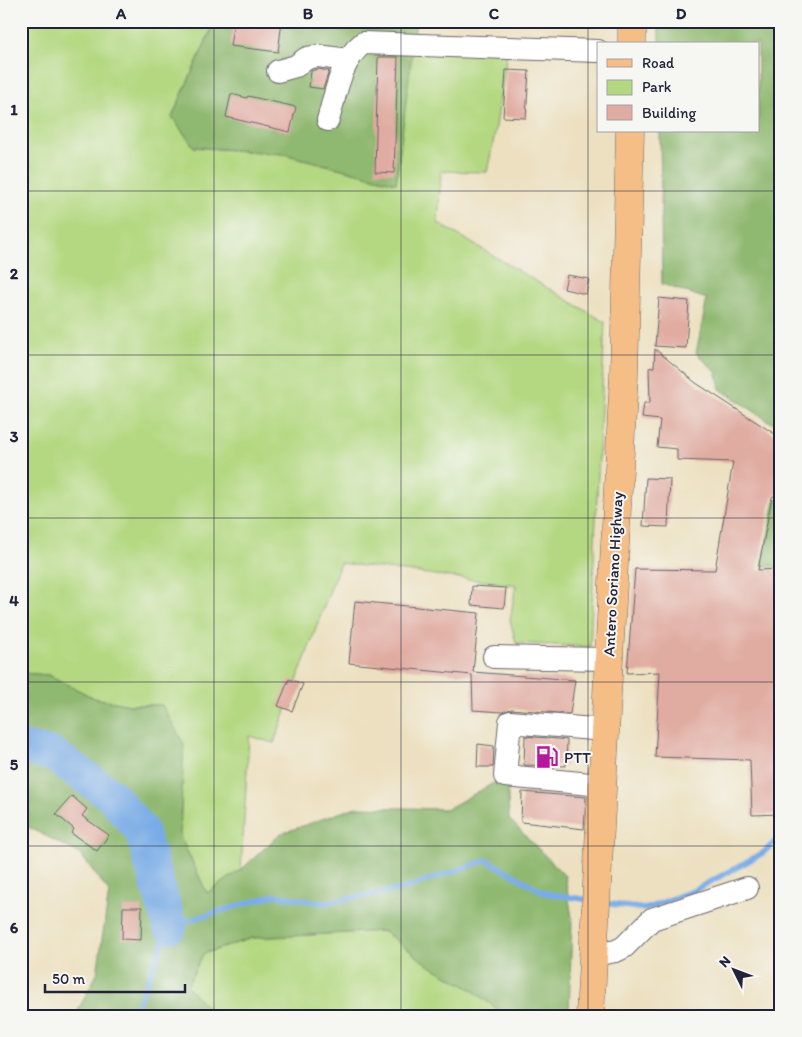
<svg xmlns="http://www.w3.org/2000/svg" width="802" height="1037" font-family="Itim,sans-serif">
	<style>
		.green { fill: #b4d881; stroke: #6b7d5e }
		.forest { fill: #8fb86f; stroke: #586d55 }
		.lines { fill: none; stroke-linecap: round; stroke-linejoin: round }
		.stream { stroke: #79ace6; stroke-width: 5.5 }
		.river { stroke: #79ace6; stroke-width: 34 }
		.building { fill: #e0aba0 }
		.minor-casing { stroke: #69646a; stroke-width: 24 }
		.major-casing { stroke: #69646a; stroke-width: 29 }
		.minor { stroke: #fff; stroke-width: 22 }
		.major { stroke: #f6be87; stroke-width: 28 }
		.grid { fill: none; stroke: #22223b; stroke-width: 1; stroke-opacity: 0.55 }
		.labels { text-anchor: middle; dominant-baseline: central; stroke-width: 4; stroke-linejoin: round; paint-order: stroke }
		.street-label { font-size: 16px; fill: #22223b; stroke: #f6f6f2 }
		.poi-label { font-size: 16px; fill: #22223b; stroke: #f6f6f2; text-anchor: start }
		.neatline { fill: none; stroke: #22223b; stroke-width: 2 }
		.grid-label { font-size: 16px; text-anchor: middle; font-weight: bold; fill: #22223b }
	</style>
	<rect width="100%" height="100%" fill="#f6f6f2"/>
	<filter id="ink" filterUnits="userSpaceOnUse"><feTurbulence type="fractalNoise" baseFrequency=".02" numOctaves="2"/><feDisplacementMap in="SourceGraphic" scale="10" xChannelSelector="R" yChannelSelector="G"/><feConvolveMatrix kernelMatrix="1 2 1 2 8 2 1 2 1" color-interpolation-filters="sRGB"/></filter>
	<filter id="wash" filterUnits="userSpaceOnUse"><feTurbulence type="fractalNoise" baseFrequency=".0096" numOctaves="4" result="noise"/><feDisplacementMap in="SourceGraphic" scale="20" xChannelSelector="R" yChannelSelector="G"/><feGaussianBlur stdDeviation="1.12" result="paint"/><feColorMatrix in="noise" values="0 0 0 0 0 0 0 0 0 0 0 0 0 0 0 0 0 1.4 0 .05"/><feComposite in="paint" operator="in"/></filter>
	<g filter="url(#wash)">
		<rect width="100%" height="100%" fill="#ece0c0"/>
		<g class="green">
			<path d="M21 21H215L172 117 194 147 284 154 396 183 412 44 508 47 495 133 487 172 441 171 438 223 605 322 590 647 516 643 510 620 516 585 340 563 274 743 249 736 241 870 207 894 180 836 162 705H130L93 698 49 675 21 673Z"/>
			<path d="M384 931 428 965 471 989 506 1016H215L187 986 203 954 252 938Z"/>
		</g>
		<g class="forest">
			<path d="M215 21H416L396 183 284 154 194 147 172 117Z"/>
			<path d="M659 21H781V429L720 389 717 373 696 353 707 299 662 284 660 131H758V44H659Z"/>
			<path d="M781 497V567L762 566 775 500Z"/>
			<path d="M21 673 49 675 94 698 130 705H162L184 744 180 836 207 893 241 870 280 834 356 807 447 809 492 784 507 773 509 819 565 876 572 918 569 1016H506L471 989 428 965 384 931 252 938 203 954 187 986 215 1016H75L97 974 109 892 80 854 21 823Z"/>
		</g>
		<g class="lines">
			<g class="stream">
				<path d="M604 903 645 909 695 890 763 853 781 836"/>
				<path d="M133 1016 170 926 275 895 324 903 402 889 487 860 545 893 589 900"/>
			</g>
			<path class="river" d="M21 748 52 754 111 795 141 830 170 926"/>
		</g>
		<g id="blocks">
			<g class="building">
				<path d="M234 21H282L278 52 230 46Z"/>
				<path d="M378 57H398L394 173 375 172Z"/>
				<path d="M318 69 329 71 323 89 309 87 311 71Z"/>
				<path d="M506 70 529 71 526 118 503 117Z"/>
				<path d="M231 94 247 98 248 96 296 107 290 132 226 117Z"/>
				<path d="M567 275 589 279 586 294 564 289Z"/>
				<path d="M659 298 689 301 686 348 655 346Z"/>
				<path d="M655 349 696 383 781 438V492L772 497 758 570 781 569V814L752 815 750 760 655 757 660 672 627 673 635 569 715 570 733 462 677 460V449L657 447 660 420 642 418 644 403H650L649 368 654 367Z"/>
				<path d="M646 478 670 479 668 527 643 526Z"/>
				<path d="M472 586 506 588 504 608 471 605Z"/>
				<path d="M355 601 479 613 473 672 575 680 570 714 511 709 502 712 473 710 472 675 349 663Z"/>
				<path d="M289 679 303 684 292 711 278 706Z"/>
				<path d="M525 736 567 740 566 766 524 765Z"/>
				<path d="M478 744 494 746 493 767H477Z"/>
				<path d="M522 792 586 797 584 829 521 822Z"/>
				<path d="M72 796 87 809 82 816 109 835 97 851 71 833 74 829 56 814Z"/>
				<path d="M123 907H142L141 940 122 939Z"/>
			</g>
		</g>
	</g>
	<g filter="url(#ink)">
		<use href="#blocks" fill-opacity="0" stroke="#69646a" stroke-width="1"/>
		<g class="lines">
			<defs>
				<g id="minor">
					<path d="M278 71 296 66 307 58 318 56 348 60"/>
					<path d="M328 120C336 93 340 61 363 43L598 51"/>
					<path d="M494 657 608 659"/>
					<path d="M602 785 505 776 510 722 605 730"/>
					<path d="M593 955 616 951 624 947 652 919 747 888"/>
				</g>
				<g id="major">
					<path d="M632 44V21"/>
					<path d="M590 1016 624 375 630 131"/>
				</g>
			</defs>
			<use href="#minor" class="minor-casing"/>
			<use href="#major" class="major-casing"/>
			<use href="#minor" class="minor"/>
			<use href="#major" class="major"/>
		</g>
	</g>
	<path class="grid" d="M214 21V1016M401 21V1016M588 21V1016M21 191H781M21 355H781M21 518H781M21 682H781M21 846H781"/>
	<defs>
		<symbol id="fuel-bare" viewBox="-9 -9 18 18"><path d="M-5.5-6h7V0h2V4h1.3V-2.5L3-4.5l.8-.8L6-3V5H2.5V1h-1V6h-7ZM-4.2-4.7v3.2H.2V-4.7Z" fill="#b5179e" stroke="#f6f6f2" stroke-width="2.5" paint-order="stroke"/></symbol>
	</defs>
	<g fill-rule="evenodd">
		<use href="#fuel-bare" x="531" y="741" width="32" height="32"/>
	</g>
	<g class="labels">
		<g class="street-label">
			<text transform="translate(613 574) rotate(-87)">Antero Soriano Highway</text>
		</g>
		<g class="poi-label">
			<text x="564" y="757">PTT</text>
		</g>
	</g>
	<rect width="802" height="1037" fill="none" stroke="#f6f6f2" stroke-width="55"/>
	<rect x="597" y="42" width="162" height="90" fill="#f6f6f2" stroke="#a1a1a9"/>
	<rect x="607" y="59" width="25" height="8" fill="#f6be87" stroke="#a1a1a9"/>
	<text x="642" y="68" font-size="15" fill="#22223b">Road</text>
	<rect x="607" y="80" width="25" height="15" fill="#b4d881" stroke="#a1a1a9"/>
	<text x="642" y="92" font-size="15" fill="#22223b">Park</text>
	<rect x="607" y="105" width="25" height="15" fill="#e0aba0" stroke="#a1a1a9"/>
	<text x="642" y="118" font-size="15" fill="#22223b">Building</text>
	<g transform="translate(734 970) rotate(312)" stroke="#f6f6f2" stroke-width="4" paint-order="stroke">
	<path d="M0-4L9 19L0 12L-9 19Z" fill="#22223b"/>
	<text y="-8" font-size="14" font-weight="bold" text-anchor="middle" fill="#22223b">N</text>
	</g>
	<path d="M45 984v8h140v-8" fill="none" stroke="#22223b" stroke-width="2.5"/>
	<text x="52" y="984" font-size="15" fill="#22223b" stroke="#f6f6f2" stroke-width="4" paint-order="stroke">50 m</text>
	<rect x="28" y="28" width="746" height="982" class="neatline"/>
	<g class="grid-label">
		<text x="121" y="19">A</text>
		<text x="308" y="19">B</text>
		<text x="494" y="19">C</text>
		<text x="681" y="19">D</text>
		<text x="14" y="115">1</text>
		<text x="14" y="279">2</text>
		<text x="14" y="442">3</text>
		<text x="14" y="606">4</text>
		<text x="14" y="770">5</text>
		<text x="14" y="933">6</text>
	</g>
</svg>
